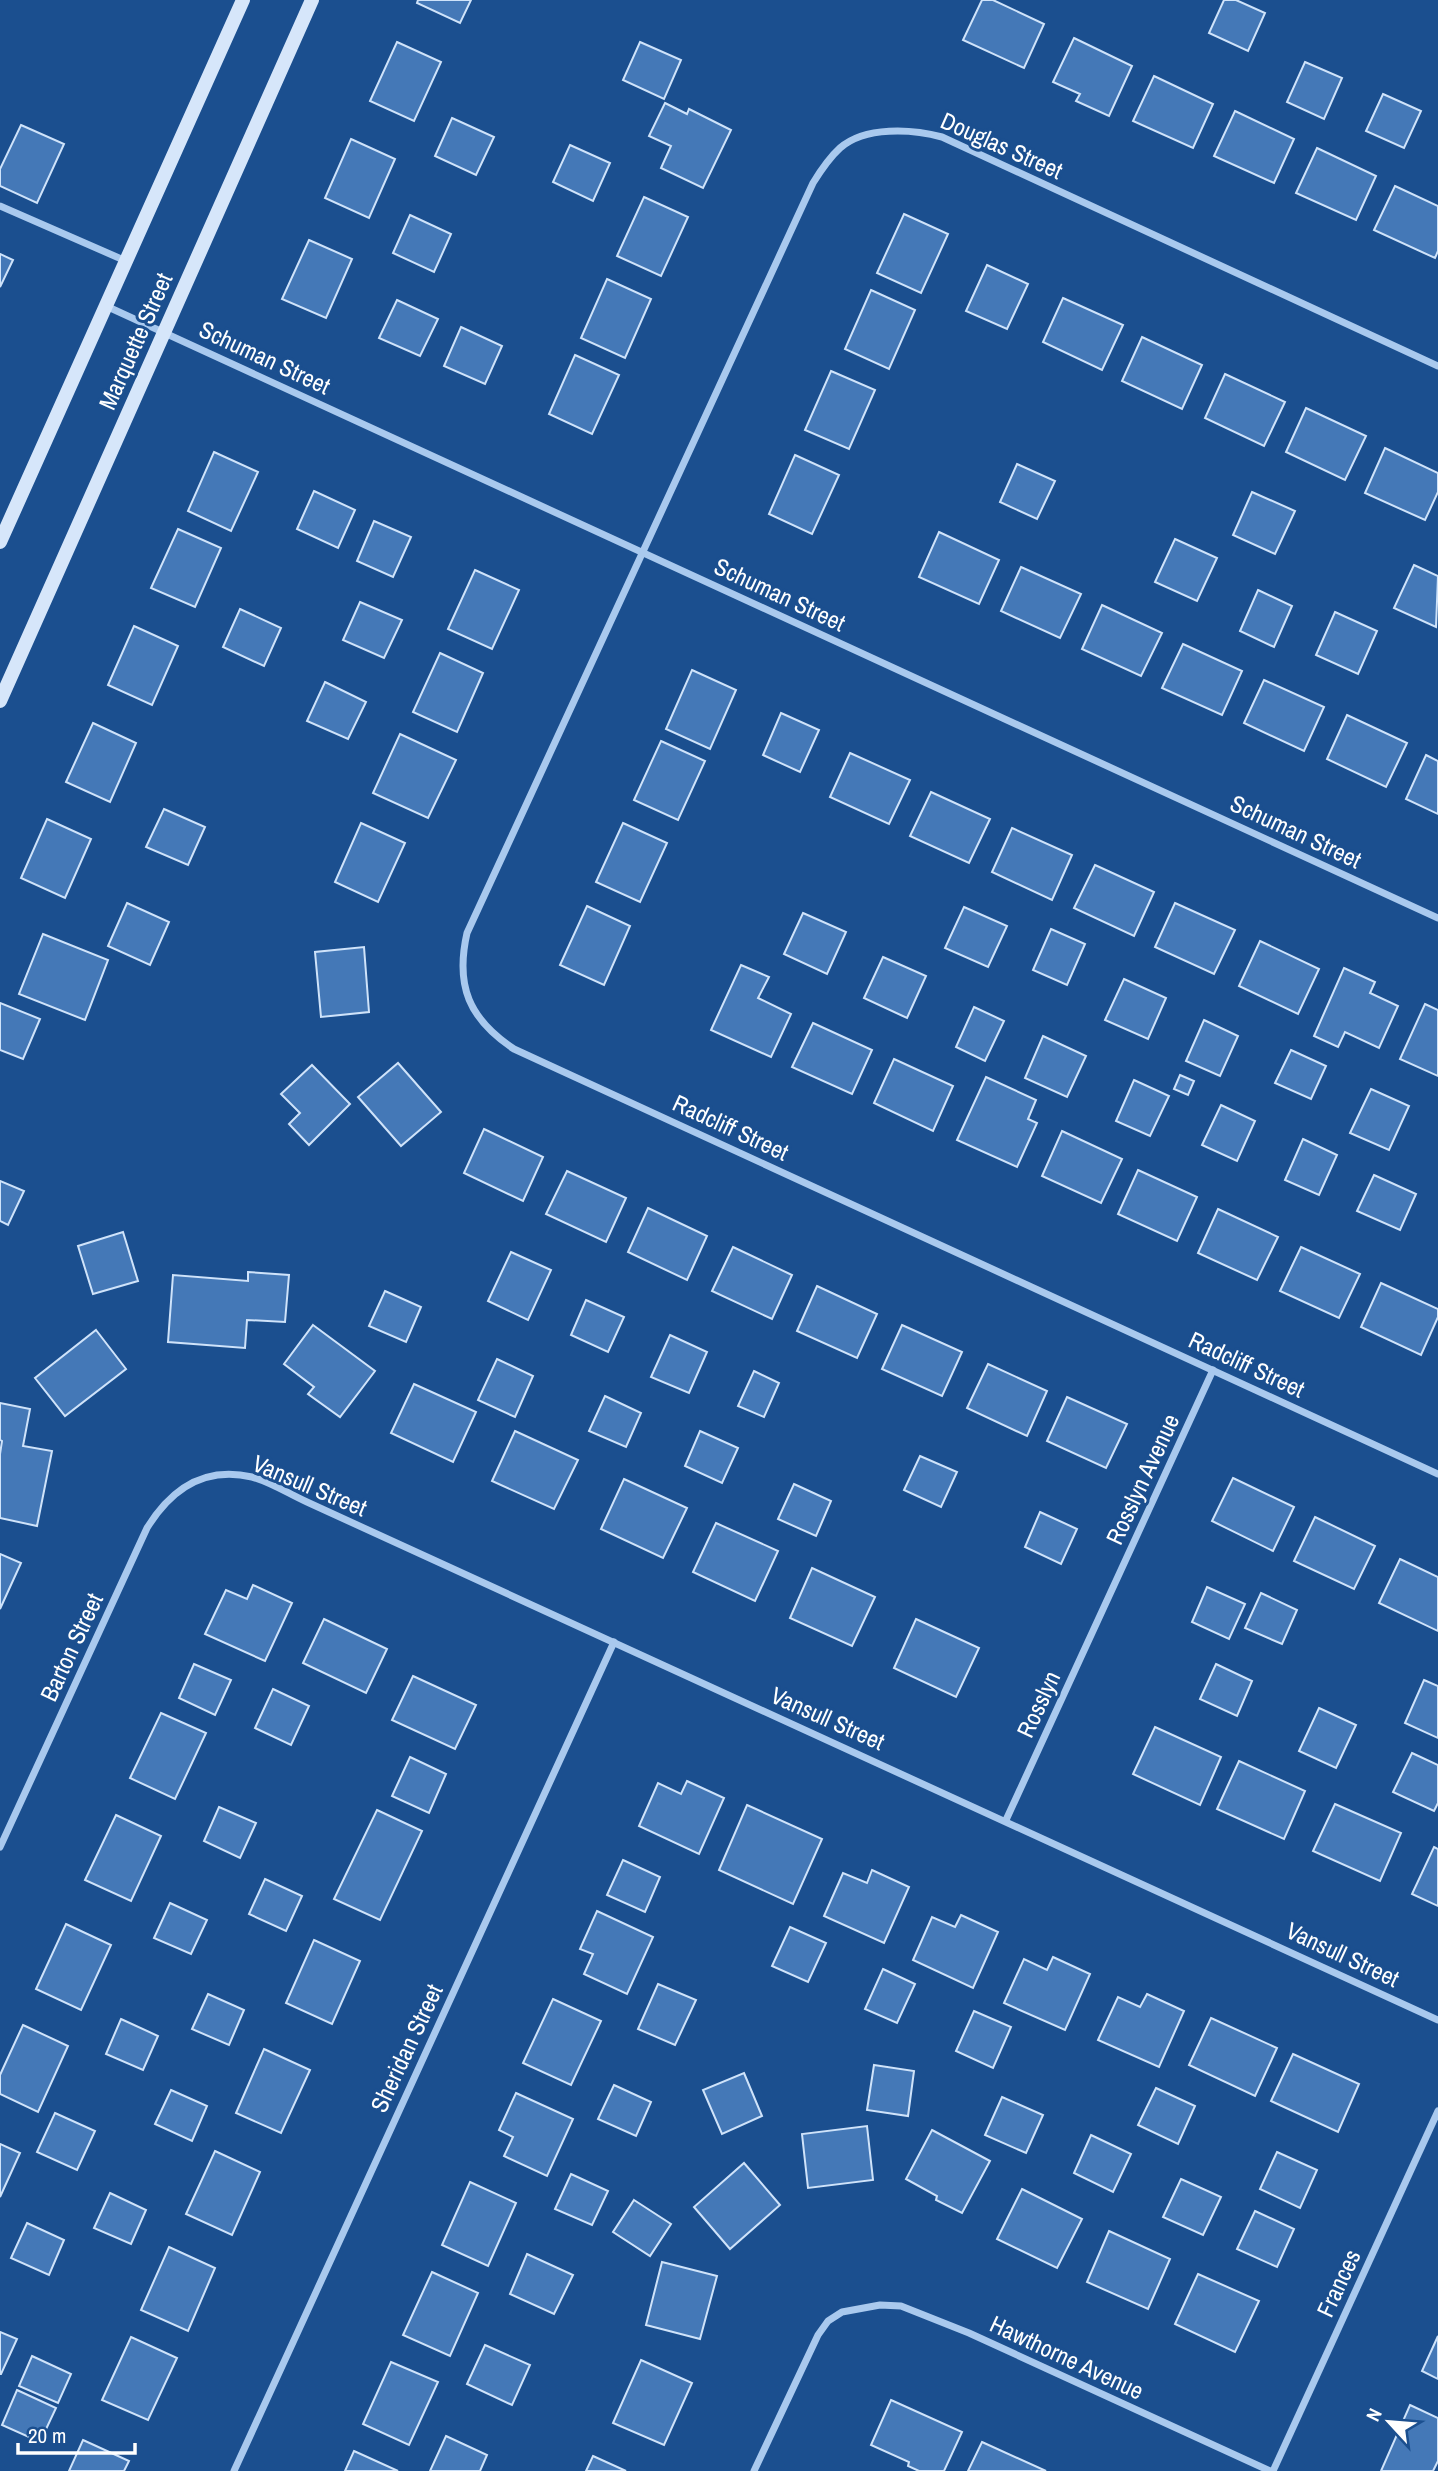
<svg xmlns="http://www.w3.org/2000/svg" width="1438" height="2471" font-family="'Archivo Narrow',sans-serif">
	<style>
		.building { fill: #4478b7; stroke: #cfe3fa; stroke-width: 2 }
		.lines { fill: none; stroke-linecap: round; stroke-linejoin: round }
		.street { stroke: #a9c9ee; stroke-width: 7 }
		.secondary { stroke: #d6e6fa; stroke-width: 14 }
		.labels { text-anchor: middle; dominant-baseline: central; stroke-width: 6; stroke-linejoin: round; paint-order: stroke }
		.street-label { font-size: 24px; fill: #fff; stroke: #1b4f8f }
	</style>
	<rect width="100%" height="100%" fill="#1b4f8f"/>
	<g class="building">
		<path d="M418 0H471L460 23 417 3Z"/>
		<path d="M982 0H993L1044 24 1024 68 963 40Z"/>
		<path d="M1224 0H1236L1265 13 1248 51 1209 33Z"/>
		<path d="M1074 38 1132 66 1109 116 1076 101 1080 94 1053 82Z"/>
		<path d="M397 42 441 62 414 121 370 101Z"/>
		<path d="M640 42 681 60 664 99 623 80Z"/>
		<path d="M1305 62 1342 78 1324 119 1287 102Z"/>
		<path d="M1154 76 1213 104 1193 148 1133 121Z"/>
		<path d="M1383 94 1421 111 1404 148 1366 131Z"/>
		<path d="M665 103 687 114 689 109 731 130 703 188 661 168 671 146 649 136Z"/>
		<path d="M1235 111 1294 139 1274 183 1214 156Z"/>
		<path d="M452 118 494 137 476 175 435 156Z"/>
		<path d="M21 125 64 144 37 203 0 186V169Z"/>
		<path d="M351 139 395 159 369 218 325 198Z"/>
		<path d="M570 145 610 163 593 201 553 182Z"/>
		<path d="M1317 148 1376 176 1356 220 1296 193Z"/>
		<path d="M1395 186 1438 206V251L1435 258 1374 230Z"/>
		<path d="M644 197 688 217 661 276 617 256Z"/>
		<path d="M904 214 948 234 921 293 877 273Z"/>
		<path d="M410 215 451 234 434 272 393 253Z"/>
		<path d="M309 240 352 259 326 318 282 299Z"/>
		<path d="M0 254 13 260 0 287Z"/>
		<path d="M987 265 1028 284 1007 329 966 311Z"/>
		<path d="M607 279 651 299 625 358 581 338Z"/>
		<path d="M871 290 915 310 889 369 845 349Z"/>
		<path d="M1063 298 1123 325 1102 370 1043 342Z"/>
		<path d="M397 300 438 319 420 356 379 338Z"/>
		<path d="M461 327 502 346 485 384 444 366Z"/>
		<path d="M1142 337 1202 365 1182 409 1122 381Z"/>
		<path d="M575 355 619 375 592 434 549 414Z"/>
		<path d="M831 371 875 390 849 449 805 430Z"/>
		<path d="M1225 374 1285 402 1264 446 1205 418Z"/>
		<path d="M1306 408 1366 436 1345 480 1286 452Z"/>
		<path d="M1385 448 1438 473V492L1425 520 1365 493Z"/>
		<path d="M214 452 258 472 231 531 188 511Z"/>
		<path d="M795 455 839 475 812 534 769 514Z"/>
		<path d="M1017 464 1055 481 1037 519 1000 502Z"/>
		<path d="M314 491 355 510 338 548 297 529Z"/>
		<path d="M1252 492 1295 511 1275 554 1233 535Z"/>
		<path d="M374 521 411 537 393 577 357 561Z"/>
		<path d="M178 529 221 548 195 607 151 588Z"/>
		<path d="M939 532 999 560 979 604 919 577Z"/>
		<path d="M1175 539 1217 558 1197 601 1155 582Z"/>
		<path d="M1414 565 1438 576 1436 627 1394 608Z"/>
		<path d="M1021 567 1081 594 1060 638 1001 611Z"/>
		<path d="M475 570 519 590 492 649 448 629Z"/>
		<path d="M1258 590 1292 606 1274 647 1240 631Z"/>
		<path d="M360 602 402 620 384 658 343 640Z"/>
		<path d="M1102 605 1162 633 1141 676 1082 649Z"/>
		<path d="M240 609 281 628 264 666 223 647Z"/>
		<path d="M1335 612 1377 631 1358 674 1316 655Z"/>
		<path d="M134 626 178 646 152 705 108 685Z"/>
		<path d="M1183 644 1242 671 1222 715 1162 688Z"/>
		<path d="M440 653 483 673 457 732 413 712Z"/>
		<path d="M692 670 736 690 710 749 666 729Z"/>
		<path d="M1264 680 1324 707 1304 751 1244 723Z"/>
		<path d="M325 682 366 702 348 739 307 721Z"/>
		<path d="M781 713 819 730 800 772 763 755Z"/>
		<path d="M1347 715 1407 743 1386 787 1327 759Z"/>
		<path d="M93 723 136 743 110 802 66 782Z"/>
		<path d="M400 734 456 760 428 818 373 793Z"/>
		<path d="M661 741 705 761 678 820 634 800Z"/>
		<path d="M850 753 910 780 889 824 830 797Z"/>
		<path d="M1426 755 1438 761V814L1406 799Z"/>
		<path d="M931 792 990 819 969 863 910 836Z"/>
		<path d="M164 809 205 827 188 865 146 847Z"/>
		<path d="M47 819 91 839 65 898 21 878Z"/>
		<path d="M361 823 405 843 378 902 335 882Z"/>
		<path d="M623 823 667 843 640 902 596 882Z"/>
		<path d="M1012 828 1072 855 1052 900 992 872Z"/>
		<path d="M1095 865 1154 892 1134 936 1074 908Z"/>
		<path d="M127 903 169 922 150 965 108 946Z"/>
		<path d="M1175 903 1235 930 1214 974 1155 947Z"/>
		<path d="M587 906 630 926 604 985 560 965Z"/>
		<path d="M964 907 1007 926 988 967 945 948Z"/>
		<path d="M803 913 846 932 827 974 784 954Z"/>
		<path d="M1051 929 1085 944 1067 985 1033 970Z"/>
		<path d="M43 934 108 960 85 1020 19 994Z"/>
		<path d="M1260 941 1319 969 1298 1014 1239 986Z"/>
		<path d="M364 947 369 1012 321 1017 315 952Z"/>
		<path d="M883 957 926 976 907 1018 864 998Z"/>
		<path d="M741 965 769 977 758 998 791 1014 771 1057 711 1030Z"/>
		<path d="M1344 968 1375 982 1370 993 1398 1006 1379 1048 1345 1032 1338 1047 1314 1036Z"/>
		<path d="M1124 979 1166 998 1148 1039 1105 1020Z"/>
		<path d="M0 1003 40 1019 23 1059 0 1050Z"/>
		<path d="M1425 1004 1438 1010V1076L1400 1059Z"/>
		<path d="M974 1007 1004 1021 985 1061 956 1047Z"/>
		<path d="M1204 1020 1238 1036 1220 1076 1186 1061Z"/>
		<path d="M813 1023 872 1050 852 1094 792 1067Z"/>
		<path d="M1043 1036 1086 1056 1067 1097 1025 1078Z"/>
		<path d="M1291 1050 1326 1066 1311 1099 1275 1083Z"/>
		<path d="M894 1059 953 1086 933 1131 874 1103Z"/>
		<path d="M398 1063 441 1112 401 1146 358 1097Z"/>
		<path d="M312 1065 350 1104 309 1145 289 1124 300 1113 281 1094Z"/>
		<path d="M1180 1075 1194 1081 1188 1095 1174 1089Z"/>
		<path d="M986 1077 1036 1100 1028 1119 1037 1123 1017 1167 957 1140Z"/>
		<path d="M1134 1080 1169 1096 1150 1136 1116 1121Z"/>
		<path d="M1371 1089 1409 1106 1389 1150 1350 1133Z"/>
		<path d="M1221 1105 1255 1121 1237 1161 1202 1145Z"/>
		<path d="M484 1129 543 1157 523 1201 464 1173Z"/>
		<path d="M1062 1131 1122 1159 1101 1203 1042 1176Z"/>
		<path d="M1303 1139 1337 1155 1319 1195 1285 1180Z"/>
		<path d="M1138 1170 1197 1197 1177 1241 1118 1214Z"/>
		<path d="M567 1171 626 1198 606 1242 546 1214Z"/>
		<path d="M1374 1175 1416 1194 1400 1230 1357 1211Z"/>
		<path d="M0 1181 24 1191 8 1225 0 1221Z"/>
		<path d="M648 1208 707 1236 687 1280 628 1252Z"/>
		<path d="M1218 1209 1278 1237 1257 1280 1198 1253Z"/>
		<path d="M123 1232 138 1281 93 1294 78 1246Z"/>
		<path d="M733 1247 792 1275 772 1319 712 1291Z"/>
		<path d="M1301 1247 1360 1274 1339 1318 1280 1291Z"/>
		<path d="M511 1252 551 1270 528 1320 488 1301Z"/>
		<path d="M248 1272 289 1275 285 1322 247 1320 245 1348 168 1342 173 1275 248 1281Z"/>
		<path d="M1381 1283 1438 1309V1317L1421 1355 1361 1327Z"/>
		<path d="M817 1286 877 1314 857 1358 797 1331Z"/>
		<path d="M385 1291 421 1307 406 1342 369 1326Z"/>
		<path d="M586 1300 624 1317 608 1352 571 1335Z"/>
		<path d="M313 1325 375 1371 340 1417 308 1394 314 1387 284 1364Z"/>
		<path d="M902 1325 962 1352 942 1396 882 1369Z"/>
		<path d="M96 1330 126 1369 65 1416 35 1378Z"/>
		<path d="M670 1335 707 1352 689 1393 651 1377Z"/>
		<path d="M497 1359 533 1376 515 1417 478 1400Z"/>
		<path d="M988 1364 1047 1391 1027 1436 967 1408Z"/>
		<path d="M754 1371 779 1383 764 1417 738 1406Z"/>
		<path d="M414 1384 476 1412 453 1462 391 1433Z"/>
		<path d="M605 1396 641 1413 626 1447 589 1431Z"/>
		<path d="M1067 1397 1127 1424 1106 1468 1047 1441Z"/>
		<path d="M0 1403 30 1409 23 1446 52 1451 37 1526 0 1518V1454L2 1441 0 1440Z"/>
		<path d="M515 1431 578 1460 554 1509 492 1481Z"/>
		<path d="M700 1431 738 1448 722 1483 685 1466Z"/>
		<path d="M920 1456 957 1472 941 1507 904 1490Z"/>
		<path d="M1233 1478 1294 1507 1273 1551 1212 1521Z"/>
		<path d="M624 1479 687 1508 663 1558 601 1529Z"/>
		<path d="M794 1484 831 1501 816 1536 778 1519Z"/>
		<path d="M1040 1512 1077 1529 1061 1564 1025 1547Z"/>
		<path d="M1315 1517 1375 1546 1354 1589 1294 1561Z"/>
		<path d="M716 1523 778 1551 755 1601 693 1572Z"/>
		<path d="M0 1554 21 1563 0 1609Z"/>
		<path d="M1400 1559 1438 1577V1631L1379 1603Z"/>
		<path d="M812 1568 875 1597 852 1646 790 1618Z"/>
		<path d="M253 1585 292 1603 265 1661 205 1634 226 1590 247 1599Z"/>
		<path d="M1207 1587 1245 1604 1229 1639 1192 1622Z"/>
		<path d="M1261 1593 1297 1610 1282 1644 1245 1628Z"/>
		<path d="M324 1619 387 1649 366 1693 303 1663Z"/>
		<path d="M916 1619 979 1648 956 1697 894 1668Z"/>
		<path d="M194 1664 231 1680 215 1715 179 1698Z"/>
		<path d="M1216 1664 1252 1681 1237 1716 1200 1699Z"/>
		<path d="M413 1676 476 1705 455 1749 392 1720Z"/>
		<path d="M1424 1680 1438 1686V1738L1405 1723Z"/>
		<path d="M273 1689 309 1706 291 1745 255 1728Z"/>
		<path d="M1319 1708 1356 1725 1336 1768 1299 1751Z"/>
		<path d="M161 1713 206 1733 175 1799 130 1778Z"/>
		<path d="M1155 1727 1221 1757 1200 1805 1133 1774Z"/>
		<path d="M1412 1753 1438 1765V1803L1434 1811 1393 1792Z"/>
		<path d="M410 1757 446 1774 429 1813 392 1796Z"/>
		<path d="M1239 1761 1305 1791 1284 1839 1217 1809Z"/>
		<path d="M687 1781 724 1798 699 1854 639 1826 658 1783 681 1794Z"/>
		<path d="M1335 1804 1401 1833 1380 1881 1313 1851Z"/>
		<path d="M747 1805 822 1839 793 1904 719 1870Z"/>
		<path d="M219 1807 256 1823 240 1858 204 1841Z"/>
		<path d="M377 1810 422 1831 380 1920 334 1899Z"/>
		<path d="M116 1815 161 1836 131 1901 85 1880Z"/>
		<path d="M1434 1847 1438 1849V1906L1412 1894Z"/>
		<path d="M623 1860 660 1877 645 1912 607 1895Z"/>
		<path d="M872 1870 909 1887 884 1943 824 1916 843 1873 867 1883Z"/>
		<path d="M265 1879 302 1896 286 1931 249 1914Z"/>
		<path d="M170 1903 207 1920 191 1954 154 1938Z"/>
		<path d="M597 1911 653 1937 627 1994 584 1974 593 1954 580 1949Z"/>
		<path d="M961 1915 998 1932 973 1988 913 1960 932 1917 955 1927Z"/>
		<path d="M66 1924 111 1945 81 2010 36 1989Z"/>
		<path d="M790 1927 826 1943 808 1982 772 1966Z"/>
		<path d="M314 1940 360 1961 332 2024 286 2003Z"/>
		<path d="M1053 1957 1090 1974 1065 2030 1004 2003 1024 1959 1047 1970Z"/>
		<path d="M883 1969 915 1984 897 2023 865 2009Z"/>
		<path d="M658 1984 696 2000 675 2045 638 2029Z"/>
		<path d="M208 1994 244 2010 229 2045 192 2029Z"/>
		<path d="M1147 1994 1184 2011 1159 2067 1098 2040 1118 1997 1140 2007Z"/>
		<path d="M553 1999 601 2021 571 2085 523 2063Z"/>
		<path d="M974 2011 1011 2027 993 2068 956 2051Z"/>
		<path d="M1211 2018 1277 2048 1255 2096 1189 2065Z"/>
		<path d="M121 2019 158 2036 143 2070 106 2054Z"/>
		<path d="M23 2025 68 2046 38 2112 0 2094V2075Z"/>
		<path d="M264 2049 310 2070 281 2133 236 2113Z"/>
		<path d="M1293 2054 1359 2084 1338 2132 1271 2101Z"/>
		<path d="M874 2065 914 2071 908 2116 867 2110Z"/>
		<path d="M744 2073 762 2116 722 2134 703 2090Z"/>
		<path d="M614 2085 651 2102 636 2136 598 2119Z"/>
		<path d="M1156 2088 1195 2106 1178 2144 1138 2125Z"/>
		<path d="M171 2090 207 2106 192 2141 155 2124Z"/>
		<path d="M516 2093 573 2119 547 2176 504 2156 513 2137 499 2130Z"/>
		<path d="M1002 2097 1043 2115 1026 2153 985 2135Z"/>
		<path d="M55 2113 95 2131 77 2170 37 2152Z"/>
		<path d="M867 2126 873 2180 808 2188 802 2134Z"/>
		<path d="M932 2130 990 2161 962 2213 936 2200 937 2196 906 2179Z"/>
		<path d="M1091 2135 1131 2154 1113 2192 1074 2173Z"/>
		<path d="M0 2144 20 2153 0 2197Z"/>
		<path d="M215 2151 260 2172 232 2235 186 2214Z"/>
		<path d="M1277 2152 1317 2170 1300 2208 1260 2189Z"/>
		<path d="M744 2163 780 2205 730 2249 694 2207Z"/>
		<path d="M571 2174 608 2191 592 2225 555 2209Z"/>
		<path d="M1181 2179 1221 2197 1203 2235 1163 2217Z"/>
		<path d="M470 2182 516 2203 488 2266 442 2245Z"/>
		<path d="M1022 2189 1082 2219 1057 2268 997 2239Z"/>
		<path d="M110 2193 146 2210 131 2244 94 2228Z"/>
		<path d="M634 2200 671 2224 650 2256 613 2232Z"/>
		<path d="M1255 2211 1294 2229 1277 2267 1237 2249Z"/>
		<path d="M27 2223 64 2240 49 2275 11 2258Z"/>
		<path d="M1109 2231 1170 2259 1148 2309 1087 2282Z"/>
		<path d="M169 2247 215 2268 188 2331 141 2310Z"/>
		<path d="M527 2254 573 2275 554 2314 510 2294Z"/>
		<path d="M662 2262 717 2276 700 2339 646 2325Z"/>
		<path d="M432 2272 478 2293 450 2356 403 2335Z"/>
		<path d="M1198 2274 1259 2301 1235 2352 1175 2324Z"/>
		<path d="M0 2332 17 2339 1 2374H0Z"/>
		<path d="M1438 2336V2379L1422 2371Z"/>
		<path d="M131 2337 177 2358 148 2420 102 2400Z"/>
		<path d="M485 2345 530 2365 512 2405 467 2384Z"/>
		<path d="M32 2356 71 2374 58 2403 19 2386Z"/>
		<path d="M641 2360 692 2383 664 2445 613 2423Z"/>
		<path d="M391 2362 438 2382 409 2445 363 2424Z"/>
		<path d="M17 2390 56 2408 40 2442 2 2425Z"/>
		<path d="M891 2400 962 2432 944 2471H919L908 2466 909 2462 871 2445Z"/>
		<path d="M1410 2405 1438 2418V2461L1433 2471H1381Z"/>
		<path d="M446 2436 487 2455 480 2471H430Z"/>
		<path d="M83 2440 129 2461 124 2471H69Z"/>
		<path d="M982 2442 1046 2471H968Z"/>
		<path d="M354 2451 398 2471H345Z"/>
		<path d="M593 2456 626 2471H586Z"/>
	</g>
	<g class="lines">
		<g class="street">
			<path d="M0 206 126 261"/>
			<path d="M106 306 1438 918"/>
			<path d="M1438 366 942 137C912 129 865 126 840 148 829 158 821 170 813 183L467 933C455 986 469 1019 514 1049L1438 1474"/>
			<path d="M1006 1820 1213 1370"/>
			<path d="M0 1847 147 1528C171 1489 205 1466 252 1477 271 1482 289 1494 307 1502L1438 2020"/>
			<path d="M234 2471 614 1642"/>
			<path d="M754 2471 818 2335 828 2321 842 2312 880 2305 901 2306 969 2333 1270 2471"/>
			<path d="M1273 2471 1438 2111"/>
		</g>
		<g class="secondary">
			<path d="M0 542 243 0"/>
			<path d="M0 701 312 0"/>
		</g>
	</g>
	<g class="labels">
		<g class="street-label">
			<text transform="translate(1002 145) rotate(24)">Douglas Street</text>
			<text transform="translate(135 341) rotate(-66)">Marquette Street</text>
			<text transform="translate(265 357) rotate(25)">Schuman Street</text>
			<text transform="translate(780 594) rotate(25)">Schuman Street</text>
			<text transform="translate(1296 831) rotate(25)">Schuman Street</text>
			<text transform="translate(731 1127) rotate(25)">Radcliff Street</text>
			<text transform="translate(1247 1364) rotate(25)">Radcliff Street</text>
			<text transform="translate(1142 1479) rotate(-65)">Rosslyn Avenue</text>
			<text transform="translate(310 1485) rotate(23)">Vansull Street</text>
			<text transform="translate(71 1647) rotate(-65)">Barton Street</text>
			<text transform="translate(1038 1704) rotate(-65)">Rosslyn</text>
			<text transform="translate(828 1718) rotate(24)">Vansull Street</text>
			<text transform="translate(1343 1954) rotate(25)">Vansull Street</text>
			<text transform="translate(406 2048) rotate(-65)">Sheridan Street</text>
			<text transform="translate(1338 2283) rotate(-65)">Frances</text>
			<text transform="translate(1067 2357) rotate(25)">Hawthorne Avenue</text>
		</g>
	</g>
	<g transform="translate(1389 2422) rotate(296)" stroke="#1b4f8f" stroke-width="5" paint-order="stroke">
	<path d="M0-5L12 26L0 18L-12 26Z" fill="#ffffff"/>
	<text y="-10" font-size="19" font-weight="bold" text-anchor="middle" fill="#ffffff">N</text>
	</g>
	<path d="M18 2443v10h117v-10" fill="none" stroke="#ffffff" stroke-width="3.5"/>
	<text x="28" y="2443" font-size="21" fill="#ffffff" stroke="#1b4f8f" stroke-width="5" paint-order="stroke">20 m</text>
</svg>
